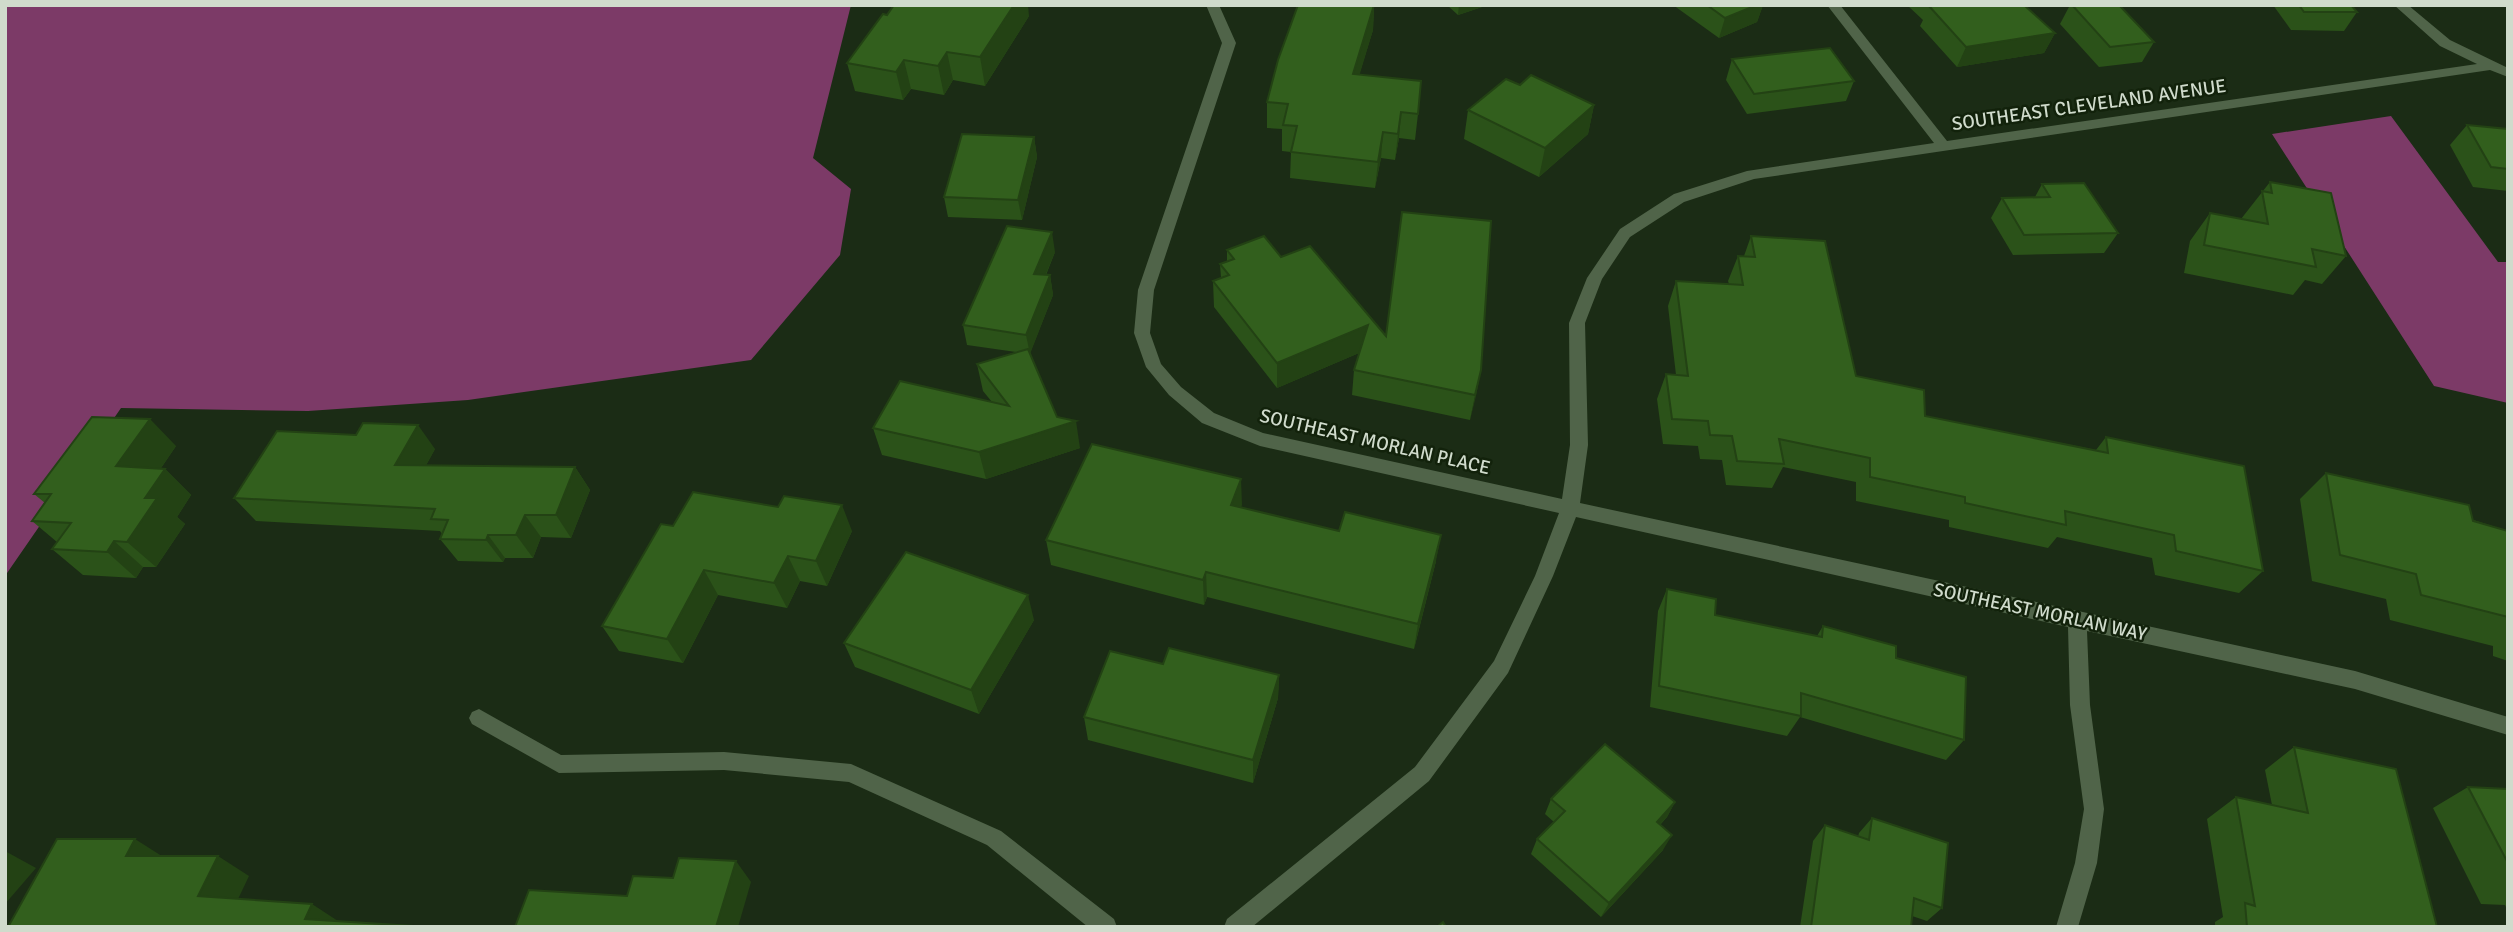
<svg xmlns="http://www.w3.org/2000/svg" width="2513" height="932" font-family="Signika,sans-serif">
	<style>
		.forest { fill: #7c3a67 }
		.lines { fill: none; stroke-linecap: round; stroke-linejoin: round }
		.street { fill: #506449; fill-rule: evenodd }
		.wall { fill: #2b5219 }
		.shaded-wall { fill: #234214 }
		.building { fill: #325f1d; stroke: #234214; stroke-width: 2 }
		.labels { text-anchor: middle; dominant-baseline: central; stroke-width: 5; stroke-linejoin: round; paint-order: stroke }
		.street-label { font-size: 19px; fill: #d0dbcc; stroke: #12220b }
	</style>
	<rect width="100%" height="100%" fill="#1b2c15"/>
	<g class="forest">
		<path d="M5 5H851L813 158 851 189 840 255 751 360 468 400 308 411 121 408 5 576Z"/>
		<path d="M2391 116 2498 262H2508V403L2434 386 2272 134Z"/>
	</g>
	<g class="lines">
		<g class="street">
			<path d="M1206 5H1219L1236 43 1154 290 1150 333 1161 364 1181 387 1214 413 1263 433 1562 499 1570 445 1569 323 1587 278 1620 229 1674 194 1747 171 1934 143 1827 5H1840L1947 141 2477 64 2440 46 2394 5H2408L2450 40 2508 68V77L2490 70 1754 179 1684 202 1630 237 1602 279 1585 323 1588 445 1580 503 2355 671 2508 717V735L2355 689 2087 631 2090 705 2104 809 2097 863 2078 927H2056L2075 863 2084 809 2070 705 2068 627 1576 517 1553 576 1508 673 1429 781 1252 927H1224L1227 919 1415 767 1494 661 1535 576 1559 513 1260 446 1202 423 1169 395 1146 367 1134 333 1138 290 1222 43Z"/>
			<path d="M479 709 561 755 724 752 851 764 1001 831 1114 919 1117 927H1088L987 845 849 782 724 770 559 773 472 724 469 718 472 712Z"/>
		</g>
	</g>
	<g class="wall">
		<path d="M1374 5 1373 30 1359 75 1418 114 1415 140 1399 138 1395 160 1381 158 1375 188 1290 178 1291 152 1282 151V129L1267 128V102Z"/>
		<path d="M1447 5H1488L1458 15Z"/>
		<path d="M1673 5H1763L1757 22 1719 38Z"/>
		<path d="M1907 5H2024L2055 33 2044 53 1957 67 1920 26 1923 20Z"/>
		<path d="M2070 5H2119L2154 42 2142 62 2099 67 2060 24Z"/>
		<path d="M2273 5H2351L2357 12 2344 31 2291 30Z"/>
		<path d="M1029 16 985 86 953 80 944 95 911 89 903 100 855 91 847 63Z"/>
		<path d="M1732 59 1854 81 1846 101 1747 114 1726 80Z"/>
		<path d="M1520 85 1594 105 1588 134 1539 177 1464 139 1468 110Z"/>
		<path d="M2467 125 2508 129V191L2473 187 2450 145Z"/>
		<path d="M1034 137 1037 157 1022 220 948 217 944 197Z"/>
		<path d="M2270 182 2346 256 2322 284 2305 280 2293 295 2184 273 2190 241 2210 213 2241 219Z"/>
		<path d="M2042 184 2118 233 2104 253 2013 255 1991 218 2002 198 2035 197Z"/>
		<path d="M1751 236 1856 376 1925 416 2096 450 2106 437 2263 571 2239 593 2155 575 2152 558 2057 537 2048 548 1949 527V520L1856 501V482L1783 467 1772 488 1726 485 1722 460 1700 459 1698 446 1663 444 1657 399 1666 374 1676 375 1668 306 1676 281 1729 284 1728 281 1738 256H1744Z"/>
		<path d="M1227 250 1281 257 1386 336 1481 370 1470 420 1352 395 1354 370 1359 353 1277 388 1214 307 1213 281 1221 278 1220 264 1227 261Z"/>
		<path d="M1055 252 1046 275H1050L1053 295 1030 353 1057 417 1080 448 986 479 882 455 873 428 992 402 983 391 977 364 1016 352 967 345 963 325Z"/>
		<path d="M176 446 161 468 165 469 191 495 177 517 185 524 156 567H143L136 578 83 575 52 549 57 542 32 521 45 503 34 494Z"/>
		<path d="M435 449 426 465 575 467 590 490 571 538 541 537 533 558H505L503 562 458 561 440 539 442 534 440 531 256 521 234 498Z"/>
		<path d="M2326 473 2508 531V661L2493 656V646L2390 620 2386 599 2312 581 2300 499Z"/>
		<path d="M1241 479V507L1436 561 1414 649 1207 597 1204 605 1051 565 1046 540Z"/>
		<path d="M673 526 852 531 827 586 800 581 787 608 718 595 683 663 619 651 602 626Z"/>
		<path d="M1667 589 1715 615 1817 636 1823 626 1896 658 1964 740 1946 760 1800 717 1787 736 1650 707 1658 611Z"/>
		<path d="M1034 620 979 714 855 667 844 643Z"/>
		<path d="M1279 675 1278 698 1253 783 1088 740 1084 717Z"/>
		<path d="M2294 747 2437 927H2215V922L2223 917 2207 819 2236 797 2272 805 2265 770Z"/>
		<path d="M2468 787 2508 789V911L2505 905 2481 904 2433 808Z"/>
		<path d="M1551 799 1675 802 1667 817 1660 825 1663 850 1601 917 1531 854 1537 839 1554 822 1545 814Z"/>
		<path d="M1872 818 1942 908 1927 921 1912 916 1911 927H1800L1813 841 1825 825 1858 837 1859 833Z"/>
	</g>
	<g class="shaded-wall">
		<path d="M1014 5H1028L1029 16 985 86 980 57Z"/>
		<path d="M1374 5 1373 30 1352 100 1353 74Z"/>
		<path d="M1459 5H1488L1458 15Z"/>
		<path d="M1757 5H1763L1757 22 1719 38 1725 18Z"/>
		<path d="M2055 33 2044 53 1957 67 1966 47Z"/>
		<path d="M947 52 953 80 944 95 938 66Z"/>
		<path d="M904 60 911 89 903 100 896 72Z"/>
		<path d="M1594 105 1588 134 1539 177 1545 148Z"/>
		<path d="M1401 112 1399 138 1395 160 1398 134Z"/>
		<path d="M1383 132 1381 158 1375 188 1378 162Z"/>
		<path d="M1034 137 1037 157 1022 220 1018 200Z"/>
		<path d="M1052 232 1055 252 1038 293 1034 274Z"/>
		<path d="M1050 275 1053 295 1030 354 1026 335Z"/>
		<path d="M1368 325 1366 350 1277 388V363Z"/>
		<path d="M1481 370 1476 396 1470 420 1475 395Z"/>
		<path d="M150 419 176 446 144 493 116 466Z"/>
		<path d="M1076 421 1080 448 986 479 979 452Z"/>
		<path d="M418 425 435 449 414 488 395 465Z"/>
		<path d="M575 467 590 490 571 538 556 515Z"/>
		<path d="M165 469 191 495 177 517 185 524 156 567 127 542 145 498Z"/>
		<path d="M1241 479 1242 505 1232 531 1231 505Z"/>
		<path d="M842 505 852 531 827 586 816 561Z"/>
		<path d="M525 515 541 537 533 558 516 535Z"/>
		<path d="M488 535 505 558 503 562 486 540Z"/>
		<path d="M1441 535 1436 561 1414 649 1418 624Z"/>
		<path d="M114 541 143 567 136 578 107 552Z"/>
		<path d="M788 556 800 581 787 608 774 583Z"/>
		<path d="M704 570 718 595 683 663 667 639Z"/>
		<path d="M1206 572 1207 597 1204 605 1203 580Z"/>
		<path d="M1028 595 1034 620 979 714 971 690Z"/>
		<path d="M1279 675 1278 698 1253 783V760Z"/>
		<path d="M1675 802 1667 817 1648 837 1657 822Z"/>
		<path d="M1672 835 1663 850 1601 917 1609 903Z"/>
		<path d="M135 839 168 860 126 856Z"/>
		<path d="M5 851 36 868 5 904Z"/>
		<path d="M218 856 249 876 230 916 198 896Z"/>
		<path d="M736 861 751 882 738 927H716Z"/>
		<path d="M312 904 341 923 305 919Z"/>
	</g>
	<g class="building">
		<path d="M894 5H1014L980 57 947 52 938 66 904 60 896 72 847 63 883 14 887 15Z"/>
		<path d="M1298 5H1374L1353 74 1421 81 1418 114 1401 112 1398 134 1383 132 1378 162 1291 152 1297 126 1283 125 1288 104 1267 102 1278 60Z"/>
		<path d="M1707 5H1757L1725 18Z"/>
		<path d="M1933 5H2024L2055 33 1966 47 1929 6Z"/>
		<path d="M2072 5H2119L2154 42 2110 47Z"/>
		<path d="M2299 5H2351L2357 12H2304Z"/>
		<path d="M1830 48 1854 81 1754 94 1732 59Z"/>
		<path d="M1531 75 1594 105 1545 148 1468 110 1506 79 1520 85Z"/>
		<path d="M2467 125 2508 129V169L2491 167Z"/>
		<path d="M962 134 1034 137 1018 200 944 197Z"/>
		<path d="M2270 182 2331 193 2346 256 2312 249 2316 267 2204 245 2210 213 2268 224 2262 191 2272 193Z"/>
		<path d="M2084 183 2118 233 2024 235 2002 198 2050 197 2042 184Z"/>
		<path d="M1402 212 1491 221 1481 370 1475 395 1354 370 1368 325 1277 363 1213 281 1229 275 1220 264 1234 259 1227 250 1264 236 1281 257 1310 246 1386 336Z"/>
		<path d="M1007 226 1052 232 1034 274 1050 275 1026 335 963 325Z"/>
		<path d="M1751 236 1825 241 1856 376 1924 390 1925 416 2108 453 2106 437 2244 466 2263 571 2176 551 2174 535 2065 511 2066 525 1965 503V497L1870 477V458L1779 439 1784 464 1737 461 1732 436 1710 435 1708 421 1672 419 1666 374 1688 376 1676 281 1743 285 1738 256 1755 257Z"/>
		<path d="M1028 349 1057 417 1076 421 979 452 873 428 900 381 1009 406 977 364Z"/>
		<path d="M92 417 150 419 116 466 165 469 145 498H157L127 542 114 541 107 552 52 549 71 523 32 521 51 494H34Z"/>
		<path d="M363 423 418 425 395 465 575 467 556 515H525L516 535H488L486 540 440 539 448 520 431 519 435 509 234 498 277 431 356 435Z"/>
		<path d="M1092 444 1241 479 1231 505 1339 531 1345 512 1441 535 1418 624 1206 572 1203 580 1046 540Z"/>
		<path d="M2326 473 2469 505 2473 521 2508 531V617L2421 595 2416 574 2340 555Z"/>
		<path d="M693 492 778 507 784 496 842 505 816 561 788 556 774 583 704 570 667 639 602 626 661 524 673 526Z"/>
		<path d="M906 552 1028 595 971 690 844 643Z"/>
		<path d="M1667 589 1716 599 1715 615 1822 637 1823 626 1896 646V658L1966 677 1964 740 1801 693V716L1659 686Z"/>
		<path d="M1169 648 1279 675 1253 760 1084 717 1110 651 1163 664Z"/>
		<path d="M1605 744 1675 802 1657 822 1672 835 1609 903 1537 839 1565 811 1551 799Z"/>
		<path d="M2294 747 2396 769 2437 927H2247L2245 903 2255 906 2236 797 2308 813Z"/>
		<path d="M2468 787 2508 789V863Z"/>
		<path d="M1872 818 1948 843 1942 908 1914 898 1911 927H1811L1825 825 1869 840Z"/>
		<path d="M57 839H135L126 856H218L198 896 312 904 305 919 429 927H8Z"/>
		<path d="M679 858 736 861 716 927H515L529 890 627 896 633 876 673 878Z"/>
		<path d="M1443 922 1446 927H1437Z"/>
	</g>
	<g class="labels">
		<g class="street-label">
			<text transform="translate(2089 105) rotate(-8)">SOUTHEAST CLEVELAND AVENUE</text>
			<text transform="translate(1375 442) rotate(13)">SOUTHEAST MORLAN PLACE</text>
			<text transform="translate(2040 612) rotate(12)">SOUTHEAST MORLAN WAY</text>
		</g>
	</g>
	<rect width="2513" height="932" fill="none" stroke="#d0dbcc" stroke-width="14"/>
</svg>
